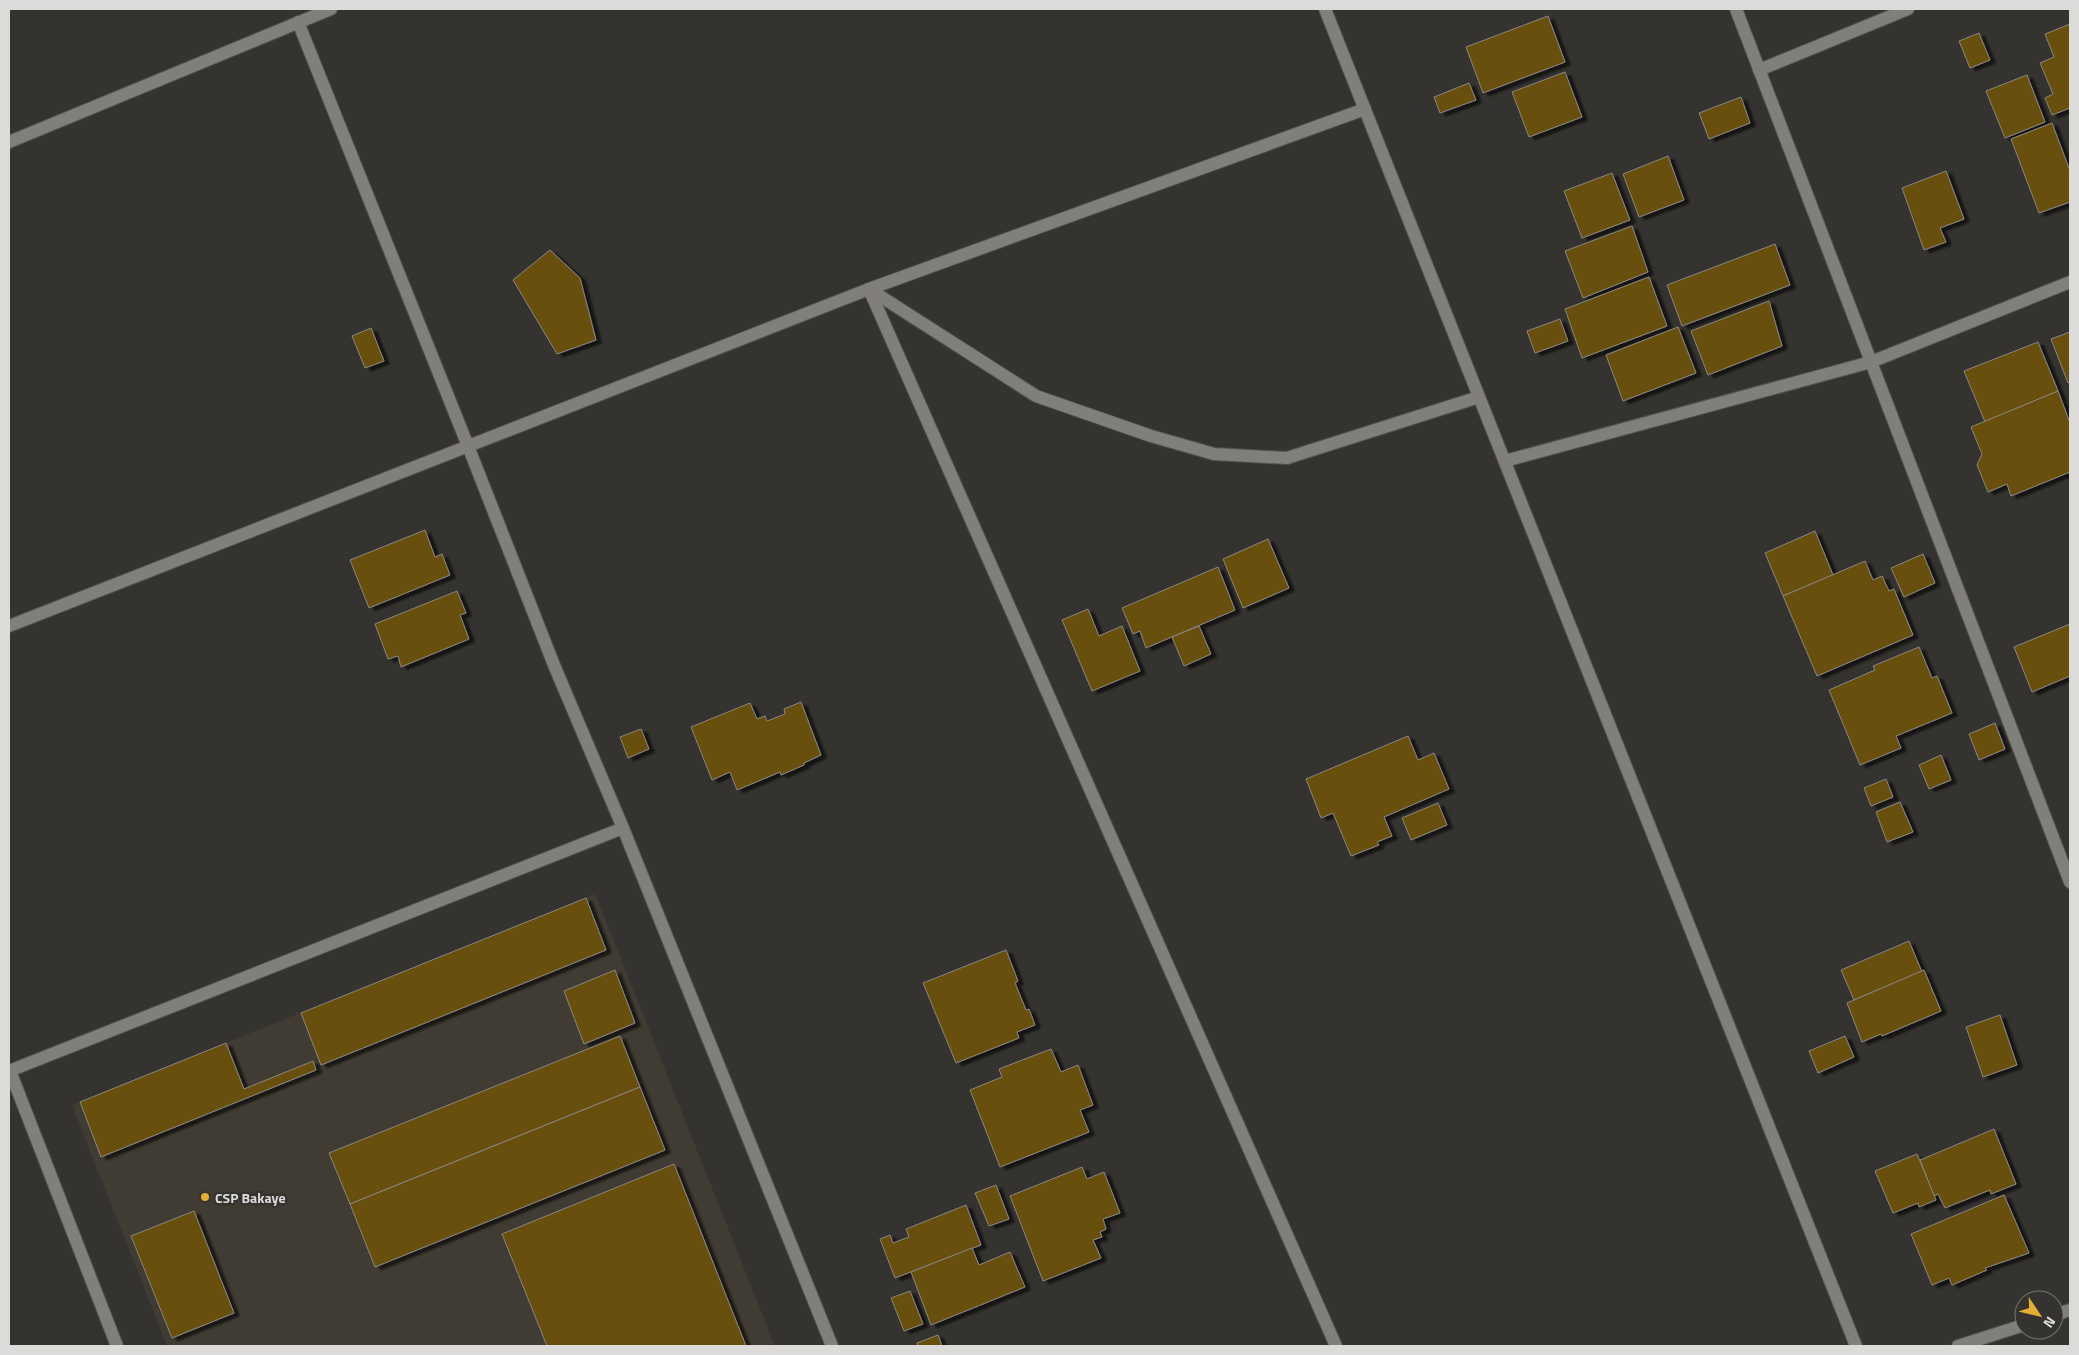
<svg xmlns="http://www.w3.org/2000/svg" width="2079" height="1355" font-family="'Titillium Web',sans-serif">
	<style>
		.built { fill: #413c33 }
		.building { fill: #694f0c; stroke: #898783; filter: url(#shadow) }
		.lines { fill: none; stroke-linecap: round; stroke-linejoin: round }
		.minor-casing { stroke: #52514e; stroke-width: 14 }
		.minor { stroke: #817f7b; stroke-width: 12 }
		.poi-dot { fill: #e2af34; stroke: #353330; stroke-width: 2 }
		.labels { text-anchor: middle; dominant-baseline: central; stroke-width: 5; stroke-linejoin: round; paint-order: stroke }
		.poi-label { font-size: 14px; font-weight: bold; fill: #dcdbd9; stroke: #353330; text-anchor: start }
	</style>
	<defs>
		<filter id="shadow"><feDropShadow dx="5.5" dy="3" stdDeviation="1" flood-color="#0009"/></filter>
	</defs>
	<rect width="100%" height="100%" fill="#353330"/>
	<path class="built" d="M595 894 775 1346H167L72 1105Z"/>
	<g class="building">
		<path d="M1548 16 1565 62 1483 93 1466 47Z"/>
		<path d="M2070 24V108L2052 115 2045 98 2053 94 2040 63 2054 57 2045 34Z"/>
		<path d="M1979 33 1990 60 1970 68 1959 41Z"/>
		<path d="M1565 72 1582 117 1529 137 1512 92Z"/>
		<path d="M2027 75 2045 122 2005 138 1986 91Z"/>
		<path d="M1469 83 1476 100 1440 113 1434 97Z"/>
		<path d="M1741 97 1750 123 1709 139 1699 113Z"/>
		<path d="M2052 123 2070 171V202L2039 213 2011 139Z"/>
		<path d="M1668 156 1684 200 1639 217 1623 174Z"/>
		<path d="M1946 171 1964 219 1940 228 1946 242 1924 250 1902 188Z"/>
		<path d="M1612 173 1630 220 1582 238 1564 191Z"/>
		<path d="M1632 226 1648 272 1583 298 1565 251Z"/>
		<path d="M1775 244 1790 285 1682 326 1667 285Z"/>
		<path d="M550 250 580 278 596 340 557 354 513 280Z"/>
		<path d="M1649 277 1667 326 1582 358 1565 309Z"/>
		<path d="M1769 301 1782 346 1708 375 1691 331Z"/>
		<path d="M1560 319 1568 341 1535 353 1527 331Z"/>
		<path d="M1678 327 1696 373 1623 401 1606 355Z"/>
		<path d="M371 328 384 361 365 368 352 336Z"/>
		<path d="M2070 332V382L2068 383 2051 339Z"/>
		<path d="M2038 342 2058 391 1985 422 1964 371Z"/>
		<path d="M2058 391 2070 423V472L2011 496 2007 484 1988 492 1977 465 1982 454 1971 427Z"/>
		<path d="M425 530 435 557 442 554 450 575 369 608 350 560Z"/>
		<path d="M1815 531 1833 575 1783 596 1765 553Z"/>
		<path d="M1268 539 1289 588 1243 608 1223 559Z"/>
		<path d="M1923 554 1935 583 1904 597 1891 568Z"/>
		<path d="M1865 561 1873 580 1882 576 1889 591 1894 589 1913 635 1817 676 1783 596Z"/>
		<path d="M1218 567 1235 610 1146 648 1140 631 1133 634 1122 608Z"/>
		<path d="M457 591 466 613 460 615 469 639 401 667 398 656 388 659 375 624Z"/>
		<path d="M1088 609 1099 636 1122 626 1140 671 1092 691 1062 620Z"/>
		<path d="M2070 624V676L2032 692 2014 647Z"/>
		<path d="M1199 626 1211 654 1184 666 1172 637Z"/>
		<path d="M1919 647 1932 678 1937 676 1952 713 1896 736 1901 748 1860 765 1829 690 1875 670 1873 666Z"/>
		<path d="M801 702 821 755 804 763V765L781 775 780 772 737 790 730 772 712 780 691 727 750 703 757 719 765 716 767 721 785 714 784 709Z"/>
		<path d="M1995 723 2005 749 1979 760 1969 734Z"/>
		<path d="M641 729 649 749 628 758 620 737Z"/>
		<path d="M1408 736 1418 760 1434 753 1449 789 1384 817 1392 836 1377 842 1379 845 1351 856 1333 813 1321 818 1306 779Z"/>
		<path d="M1941 755 1951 780 1929 789 1919 765Z"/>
		<path d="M1886 779 1893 797 1871 806 1864 788Z"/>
		<path d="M1900 802 1913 832 1887 842 1876 812Z"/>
		<path d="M1438 803 1447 825 1411 840 1402 818Z"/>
		<path d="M586 898 606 950 321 1065 301 1013Z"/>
		<path d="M1909 941 1922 972 1854 1000 1841 970Z"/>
		<path d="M1006 950 1018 981 1015 983 1026 1010 1029 1009 1035 1025 1017 1032 1019 1038 956 1063 923 983Z"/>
		<path d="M615 970 635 1023 584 1044 564 991Z"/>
		<path d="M1924 970 1941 1011 1882 1036 1881 1034 1862 1042 1847 1003Z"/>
		<path d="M2000 1015 2017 1065 1983 1077 1966 1027Z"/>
		<path d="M620 1036 640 1087 350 1204 329 1153Z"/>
		<path d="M1845 1036 1854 1057 1818 1073 1809 1051Z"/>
		<path d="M226 1043 244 1089 313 1061 316 1070 101 1157 80 1102Z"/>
		<path d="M1051 1049 1061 1072 1078 1065 1093 1105 1080 1110 1089 1132 1000 1167 970 1090 1002 1077 999 1069Z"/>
		<path d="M640 1087 665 1150 375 1267 350 1204Z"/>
		<path d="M1994 1129 2016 1184 1991 1194 1990 1190 1945 1208 1938 1194 1934 1196 1920 1160Z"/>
		<path d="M1917 1154 1936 1200 1919 1207 1918 1203 1893 1213 1875 1171Z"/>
		<path d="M674 1164 746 1346H547L502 1234Z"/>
		<path d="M1082 1167 1087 1179 1104 1172 1120 1213 1103 1219 1106 1229 1100 1232 1102 1237 1093 1240 1101 1258 1043 1281 1010 1196Z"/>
		<path d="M996 1185 1009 1219 989 1226 975 1193Z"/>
		<path d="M2004 1195 2029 1253 1985 1268 1987 1270 1952 1285 1949 1278 1932 1285 1911 1234Z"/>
		<path d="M966 1205 981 1245 895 1278 880 1239 890 1235 893 1243 909 1237 906 1229Z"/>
		<path d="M194 1211 234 1313 172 1338 131 1236Z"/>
		<path d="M972 1248 979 1265 1010 1252 1025 1287 931 1325 911 1272Z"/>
		<path d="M910 1291 923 1324 904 1331 891 1298Z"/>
		<path d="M938 1335 942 1346H918L917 1343Z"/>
	</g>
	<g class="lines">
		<defs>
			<g id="minor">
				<path d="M1325 9 1856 1346"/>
				<path d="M1736 9 2070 882"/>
				<path d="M298 22 468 446 554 665 623 828 832 1346"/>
				<path d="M1759 70 1908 9"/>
				<path d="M9 142 331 9"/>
				<path d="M869 289 1336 1346"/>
				<path d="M869 289 1036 396 1151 436 1214 454 1287 458 1479 397"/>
				<path d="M1505 461 1871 362 2070 282"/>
				<path d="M9 626 869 289 1365 109"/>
				<path d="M9 1071 623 828"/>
				<path d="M10 1071 117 1346"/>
				<path d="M2054 1315 2070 1310"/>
				<path d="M1958 1346 2024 1325"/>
			</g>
		</defs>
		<use href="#minor" class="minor-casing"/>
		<use href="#minor" class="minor"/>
	</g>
	<circle class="poi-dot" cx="205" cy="1197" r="5"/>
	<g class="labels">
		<g class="poi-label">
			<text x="215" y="1197">CSP Bakaye</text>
		</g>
	</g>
	<rect width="2079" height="1355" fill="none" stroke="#dcdbd9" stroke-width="20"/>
	<g transform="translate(2039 1315) rotate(125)"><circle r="24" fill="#353330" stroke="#787674"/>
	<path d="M0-4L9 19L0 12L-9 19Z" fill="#e2af34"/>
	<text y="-8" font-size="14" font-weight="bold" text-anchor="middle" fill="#dcdbd9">N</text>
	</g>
</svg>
